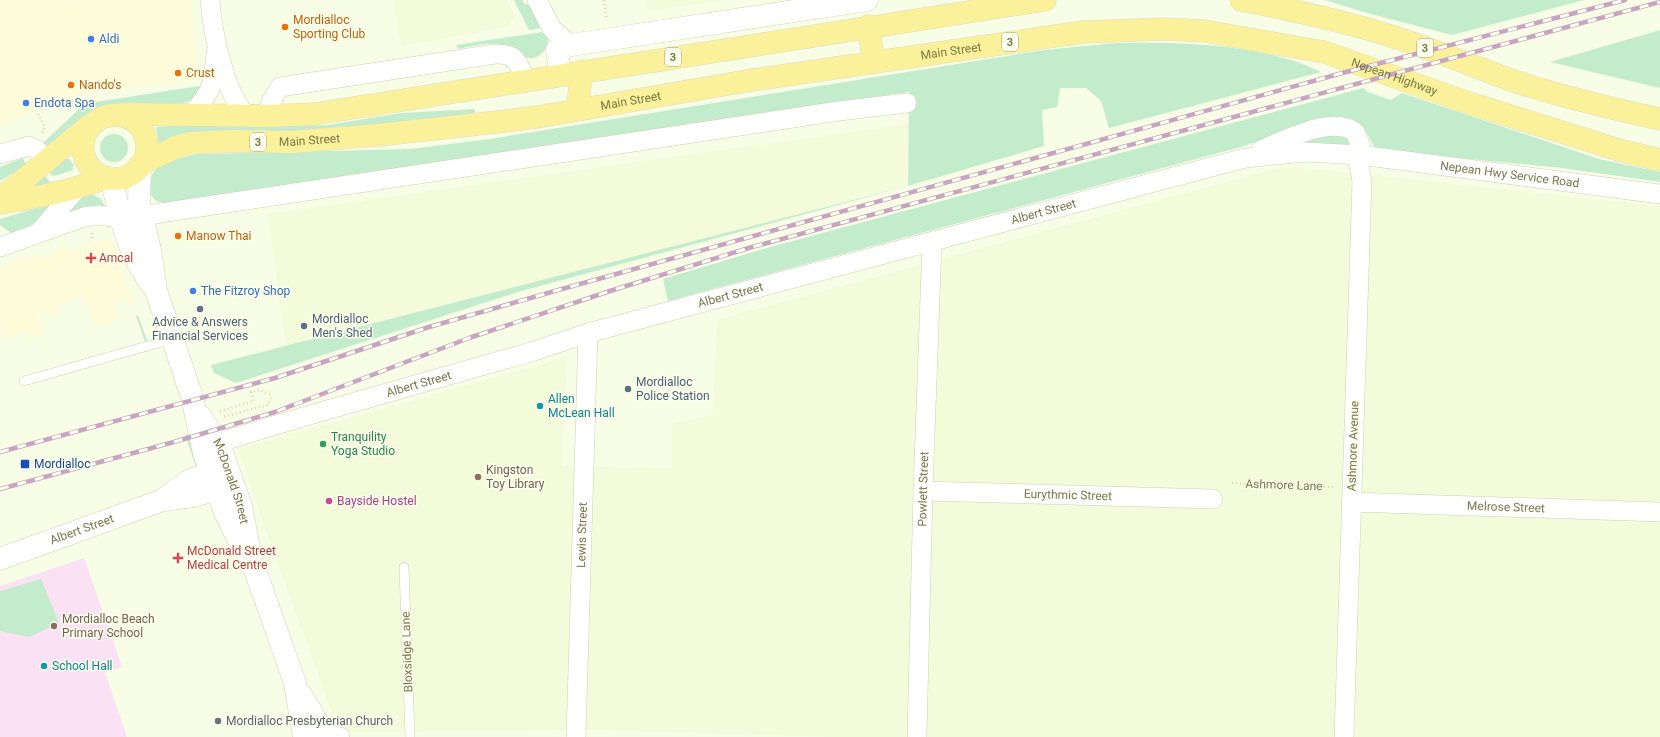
<svg xmlns="http://www.w3.org/2000/svg" width="1660" height="737" font-family="Roboto,sans-serif">
	<style>
		.residential { fill: #f4fbda }
		.commercial { fill: #fefcd9 }
		.education { fill: #fae2f4 }
		.green { fill: #c3eccd }
		.lines { fill: none; stroke-linecap: round; stroke-linejoin: round }
		.lane-casing { stroke: #cfd2ad; stroke-width: 10 }
		.street-casing { stroke: #cfd2ad; stroke-width: 20 }
		.secondary-casing { stroke: #d2d5ab; stroke-width: 23 }
		.highway-casing { stroke: #dcdcd0; stroke-width: 23 }
		.path { stroke: #d8da9e; stroke-width: 2.5; stroke-dasharray: 1 3; stroke-linecap: butt }
		.lane { stroke: #fff; stroke-width: 9 }
		.street { stroke: #fff; stroke-width: 19 }
		.secondary { stroke: #fff; stroke-width: 22 }
		.highway { stroke: #fbf19a; stroke-width: 22 }
		.rail-casing { stroke: #c8a3c2; stroke-width: 4.5 }
		.rail { stroke: #fbffed; stroke-width: 3; stroke-dasharray: 9; stroke-linecap: butt }
		.food-dot { fill: #e8710a; stroke: #fbffed; stroke-width: 1.5 }
		.shop-dot { fill: #3f7fe0; stroke: #fbffed; stroke-width: 1.5 }
		.health-dot { fill: #e0444e; stroke: #fbffed; stroke-width: 1.5 }
		.service-dot { fill: #5c6f8a; stroke: #fbffed; stroke-width: 1.5 }
		.culture-dot { fill: #0f9aa8; stroke: #fbffed; stroke-width: 1.5 }
		.leisure-dot { fill: #2e9e5b; stroke: #fbffed; stroke-width: 1.5 }
		.transit-dot { fill: #1a4fb4; stroke: #fbffed; stroke-width: 1.5 }
		.education-dot { fill: #8d6e63; stroke: #fbffed; stroke-width: 1.5 }
		.hotel-dot { fill: #d1479c; stroke: #fbffed; stroke-width: 1.5 }
		.worship-dot { fill: #6b7280; stroke: #fbffed; stroke-width: 1.5 }
		.labels { text-anchor: middle; dominant-baseline: central; stroke-width: 3; stroke-linejoin: round; paint-order: stroke }
		.shield { fill: #fbffed; stroke: #9fa07a; stroke-width: 1 }
		.shield-label { font-size: 11px; font-weight: bold; fill: #787849 }
		.food-label { font-size: 12px; fill: #c56008; stroke: #fbffed; text-anchor: start }
		.shop-label { font-size: 12px; fill: #366cbe; stroke: #fbffed; text-anchor: start }
		.street-label { font-size: 12px; fill: #787849; stroke: #fbffed }
		.health-label { font-size: 12px; fill: #be3a42; stroke: #fbffed; text-anchor: start }
		.service-label { font-size: 12px; fill: #4e5e75; stroke: #fbffed; text-anchor: start }
		.culture-label { font-size: 12px; fill: #0d838f; stroke: #fbffed; text-anchor: start }
		.leisure-label { font-size: 12px; fill: #27864d; stroke: #fbffed; text-anchor: start }
		.transit-label { font-size: 12px; fill: #164399; stroke: #fbffed; text-anchor: start }
		.education-label { font-size: 12px; fill: #785e54; stroke: #fbffed; text-anchor: start }
		.hotel-label { font-size: 12px; fill: #b23c85; stroke: #fbffed; text-anchor: start }
		.worship-label { font-size: 12px; fill: #5b616d; stroke: #fbffed; text-anchor: start }
	</style>
	<rect width="100%" height="100%" fill="#f8fde6"/>
	<g class="residential">
		<path d="M393 0H507L515 16 507 27 401 46Z"/>
		<path d="M646 0H724L648 11Z"/>
		<path d="M909 124 908 186 286 347 268 214Z"/>
		<path d="M1286 166 1660 206V737H833L594 730 339 732 269 539 238 449 567 357 562 466 672 468V424L713 415 717 320Z"/>
	</g>
	<g class="commercial">
		<path d="M3 0H70L71 2 93 0H192L196 81 92 91 0 125V1Z"/>
		<path d="M111 237 134 305 129 306 126 298 113 303 119 318 105 324V326L96 329 84 295 58 305 60 313 44 317 42 312 36 314 43 335 29 340 27 333 8 339 4 329 0 330V268L39 253 42 261 53 257 52 252 67 246 69 251Z"/>
	</g>
	<path class="education" d="M84 558 122 667 105 673 127 737H0V586Z"/>
	<g class="green">
		<path d="M514 0H522L525 5 529 3 542 28 529 30Z"/>
		<path d="M1325 0H1584L1452 35 1367 13Z"/>
		<path d="M1660 30V88L1550 62Z"/>
		<path d="M542 32 548 39C548 44 547 49 542 53 528 68 509 45 493 44 483 43 470 47 459 49L456 45Z"/>
		<path d="M1116 43C1173 42 1232 43 1287 59 1299 62 1310 67 1321 72L1109 128 1101 101 1086 88H1060L1057 107 1042 110 1044 146 908 186 518 292 236 383 214 373 211 365 908 186 909 92 188 200C180 201 170 203 163 203 145 201 147 177 157 168 168 159 185 157 198 154L410 149 490 139 1044 50Z"/>
		<path d="M199 86 202 87C199 91 197 96 193 99 178 111 122 99 100 107 79 114 68 135 50 146L43 143 78 110 89 103Z"/>
		<path d="M1363 88 1368 92 1391 100 1402 93 1599 159 1660 172V182L1562 168 1376 150 1365 130 1349 120 1274 136 1241 147 668 301 663 279 763 249Z"/>
		<path d="M475 109V113L349 130 159 145 156 127 206 124 299 126 328 125 401 113Z"/>
		<circle cx="114" cy="148" r="14"/>
		<path d="M1345 134 1352 147 1296 145 1303 137Z"/>
		<path d="M23 158 26 165 0 181V167Z"/>
		<path d="M66 159H69L73 164V170L54 176 51 175 50 172Z"/>
		<path d="M45 176 50 182V184L31 188Z"/>
		<path d="M92 194 101 199 106 208 63 216C72 206 79 197 92 194Z"/>
		<path d="M50 204 52 206C36 223 33 226 11 233L0 225V219Z"/>
		<path d="M138 315 148 343 146 344 136 316Z"/>
		<path d="M191 433 198 466 196 467 185 435Z"/>
		<path d="M41 579 59 623 29 637 0 631V591Z"/>
	</g>
	<g class="lines">
		<defs>
			<g id="lane">
				<path d="M24 381 172 339"/>
				<path d="M404 567 410 737"/>
			</g>
			<g id="street">
				<path d="M210 0C212 29 225 98 248 116"/>
				<path d="M537 0 552 29 571 45"/>
				<path d="M190 115C212 94 214 82 216 53"/>
				<path d="M266 116 272 100 280 87 495 54C516 53 519 63 526 81"/>
				<path d="M1261 150C1285 140 1331 115 1355 132L1361 146 1358 161 1362 181 1344 737"/>
				<path d="M0 154 29 146 36 149 46 163"/>
				<path d="M141 216 839 111 907 103"/>
				<path d="M41 230 79 186"/>
				<path d="M0 247 84 217 99 215 122 219"/>
				<path id="s1" d="M219 444 223 441 306 416 531 352 588 333 1245 158 1306 152 1360 155 1660 194"/>
				<path id="s2" d="M923 491 1213 499"/>
				<path id="s3" d="M1351 502 1660 512"/>
				<path d="M328 734 340 737"/>
				<path id="s4" d="M576 737 588 333"/>
				<path id="s5" d="M917 737 923 491 932 242"/>
			</g>
			<g id="secondary">
				<path d="M560 75 557 50 571 45 867 0"/>
				<path d="M140 166 139 204 150 250 156 290 192 397 204 453 225 512 237 537 251 559"/>
				<path d="M111 178C120 215 128 256 153 286"/>
				<path id="s6" d="M200 416 219 444 241 506 251 559 295 683 304 737"/>
				<path d="M164 499 190 480 224 468"/>
				<path id="s7" d="M0 559 163 500 194 496 230 485"/>
				<path d="M302 696 317 722 325 732"/>
			</g>
			<g id="highway">
				<path d="M1241 0C1293 10 1344 21 1394 37 1432 49 1470 65 1508 79 1558 96 1609 108 1660 119"/>
				<path d="M868 26 874 62"/>
				<path d="M577 110 582 71"/>
				<circle cx="115" cy="147" r="32"/>
				<path d="M109 116 122 114 266 116 314 114 1045 0"/>
				<path id="s8" d="M141 164 176 147 191 143 232 141 291 142 379 135 488 123 537 117 752 80 1083 32 1165 29 1204 31 1324 52 1469 103 1619 150 1660 160"/>
				<path d="M0 199 90 125"/>
				<path d="M0 203C36 198 73 190 107 178"/>
			</g>
		</defs>
		<use href="#lane" class="lane-casing"/>
		<use href="#street" class="street-casing"/>
		<use href="#secondary" class="secondary-casing"/>
		<use href="#highway" class="highway-casing"/>
		<g class="path">
			<path d="M604 0 607 20"/>
			<path d="M38 114 45 127 42 133"/>
			<path d="M92 233 93 239"/>
			<path d="M220 411 254 401 251 392 260 390 270 395 271 399 267 405 223 417"/>
			<path d="M1232 483 1335 487"/>
		</g>
		<use href="#lane" class="lane"/>
		<use href="#street" class="street"/>
		<use href="#secondary" class="secondary"/>
		<use href="#highway" class="highway"/>
		<defs>
			<g id="rail">
				<path d="M0 452 275 378 429 327 562 289 1346 72 1625 0"/>
				<path d="M0 489 174 442 275 412 469 338 610 291 752 247 1660 2"/>
			</g>
		</defs>
		<use href="#rail" class="rail-casing"/>
		<use href="#rail" class="rail"/>
	</g>
	<g class="food-dot">
		<circle cx="285" cy="27" r="4"/>
		<circle cx="178" cy="73" r="4"/>
		<circle cx="71" cy="85" r="4"/>
		<circle cx="178" cy="236" r="4"/>
	</g>
	<g class="shop-dot">
		<circle cx="91" cy="39" r="4"/>
		<circle cx="26" cy="103" r="4"/>
		<circle cx="193" cy="291" r="4"/>
	</g>
	<g class="health-dot">
		<path d="M89 252h4v4h4v4h-4v4h-4v-4h-4v-4h4z"/>
		<path d="M176 552h4v4h4v4h-4v4h-4v-4h-4v-4h4z"/>
	</g>
	<g class="service-dot">
		<circle cx="200" cy="309" r="4"/>
		<circle cx="304" cy="326" r="4"/>
		<circle cx="628" cy="389" r="4"/>
	</g>
	<g class="culture-dot">
		<circle cx="540" cy="406" r="4"/>
		<circle cx="44" cy="666" r="4"/>
	</g>
	<circle class="leisure-dot" cx="323" cy="444" r="4"/>
	<rect class="transit-dot" x="20" y="459" width="10" height="10" rx="2"/>
	<g class="education-dot">
		<circle cx="478" cy="477" r="4"/>
		<circle cx="54" cy="626" r="4"/>
	</g>
	<circle class="hotel-dot" cx="329" cy="501" r="4"/>
	<circle class="worship-dot" cx="218" cy="721" r="4"/>
	<g class="labels">
		<g class="shield">
			<rect x="1002" y="33" width="16" height="18" rx="3"/>
			<rect x="1417" y="39" width="16" height="18" rx="3"/>
			<rect x="665" y="48" width="16" height="18" rx="3"/>
			<rect x="250" y="133" width="16" height="18" rx="3"/>
		</g>
		<g class="shield-label">
			<text x="1010" y="42">3</text>
			<text x="1425" y="48">3</text>
			<text x="673" y="57">3</text>
			<text x="258" y="142">3</text>
		</g>
		<g class="food-label">
			<text x="293" y="20">Mordialloc<tspan x="293" dy="14">Sporting Club</tspan></text>
			<text x="186" y="73">Crust</text>
			<text x="79" y="85">Nando's</text>
			<text x="186" y="236">Manow Thai</text>
		</g>
		<g class="shop-label">
			<text x="99" y="39">Aldi</text>
			<text x="34" y="103">Endota Spa</text>
			<text x="201" y="291">The Fitzroy Shop</text>
		</g>
		<g class="street-label">
			<text stroke="none"><textPath href="#s8" startOffset="821">Main Street</textPath></text>
			<text stroke="none"><textPath href="#s8" startOffset="1272">Nepean Highway</textPath></text>
			<text stroke="none"><textPath href="#s8" startOffset="497">Main Street</textPath></text>
			<text stroke="none"><textPath href="#s8" startOffset="173">Main Street</textPath></text>
			<text stroke="none"><textPath href="#s1" startOffset="1332">Nepean Hwy Service Road</textPath></text>
			<text stroke="none"><textPath href="#s1" startOffset="857">Albert Street</textPath></text>
			<text stroke="none"><textPath href="#s1" startOffset="533">Albert Street</textPath></text>
			<text stroke="none"><textPath href="#s1" startOffset="209">Albert Street</textPath></text>
			<text transform="translate(1353 446) rotate(-88)">Ashmore Avenue</text>
			<text stroke="none"><textPath href="#s6" startOffset="73">McDonald Street</textPath></text>
			<text transform="translate(1284 485) rotate(2)">Ashmore Lane</text>
			<text stroke="none"><textPath href="#s5" startOffset="248">Powlett Street</textPath></text>
			<text stroke="none"><textPath href="#s2" startOffset="145">Eurythmic Street</textPath></text>
			<text stroke="none"><textPath href="#s3" startOffset="155">Melrose Street</textPath></text>
			<text stroke="none"><textPath href="#s7" startOffset="87">Albert Street</textPath></text>
			<text stroke="none"><textPath href="#s4" startOffset="202">Lewis Street</textPath></text>
			<text transform="translate(407 652) rotate(-92)">Bloxsidge Lane</text>
		</g>
		<g class="health-label">
			<text x="99" y="258">Amcal</text>
			<text x="187" y="551">McDonald Street<tspan x="187" dy="14">Medical Centre</tspan></text>
		</g>
		<g class="service-label">
			<text x="312" y="319">Mordialloc<tspan x="312" dy="14">Men's Shed</tspan></text>
			<text x="200" y="322" text-anchor="middle">Advice &amp; Answers<tspan x="200" dy="14">Financial Services</tspan></text>
			<text x="636" y="382">Mordialloc<tspan x="636" dy="14">Police Station</tspan></text>
		</g>
		<g class="culture-label">
			<text x="548" y="399">Allen<tspan x="548" dy="14">McLean Hall</tspan></text>
			<text x="52" y="666">School Hall</text>
		</g>
		<g class="leisure-label">
			<text x="331" y="437">Tranquility<tspan x="331" dy="14">Yoga Studio</tspan></text>
		</g>
		<g class="transit-label">
			<text x="34" y="464">Mordialloc</text>
		</g>
		<g class="education-label">
			<text x="486" y="470">Kingston<tspan x="486" dy="14">Toy Library</tspan></text>
			<text x="62" y="619">Mordialloc Beach<tspan x="62" dy="14">Primary School</tspan></text>
		</g>
		<g class="hotel-label">
			<text x="337" y="501">Bayside Hostel</text>
		</g>
		<g class="worship-label">
			<text x="226" y="721">Mordialloc Presbyterian Church</text>
		</g>
	</g>
</svg>
